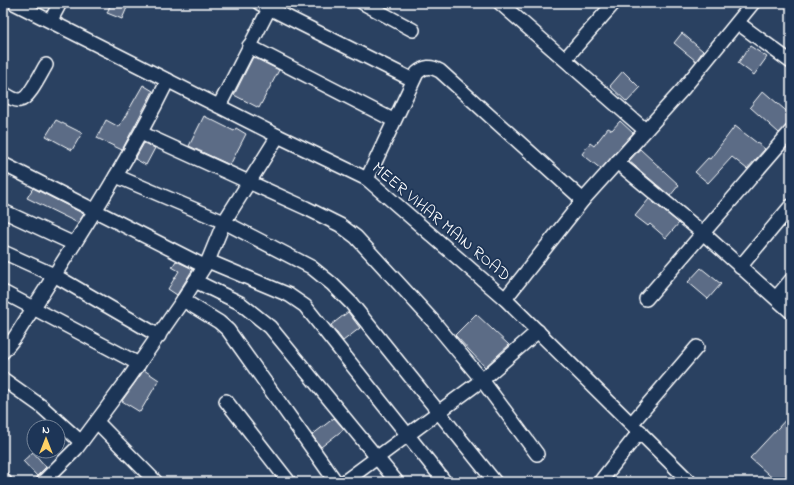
<svg xmlns="http://www.w3.org/2000/svg" width="794" height="485" font-family="'Indie Flower',sans-serif">
	<style>
		.building { fill: #5b6c86; stroke: #fff }
		.lines { fill: none; stroke-linecap: round; stroke-linejoin: round }
		.street-casing { stroke: #fff; stroke-width: 16 }
		.street { stroke: #1d3557; stroke-width: 13 }
		.labels { text-anchor: middle; dominant-baseline: central; stroke-width: 3.5; stroke-linejoin: round; paint-order: stroke }
		.street-label { font-size: 17px; fill: #fff; stroke: #1d3557 }
	</style>
	<rect width="100%" height="100%" fill="#2a4161"/>
	<filter id="ink" filterUnits="userSpaceOnUse"><feTurbulence type="fractalNoise" baseFrequency=".025" numOctaves="2"/><feDisplacementMap in="SourceGraphic" scale="8" xChannelSelector="R" yChannelSelector="G"/><feConvolveMatrix kernelMatrix="1 2 1 2 8 2 1 2 1" color-interpolation-filters="sRGB"/></filter>
	<g filter="url(#ink)">
		<g class="building">
			<path d="M111 3H129L122 19 107 13Z"/>
			<path d="M682 33 703 51 696 61 674 43Z"/>
			<path d="M750 46 767 57 754 75 738 63Z"/>
			<path d="M253 57 279 70 259 108 234 95Z"/>
			<path d="M623 71 640 88 627 102 610 86Z"/>
			<path d="M143 85 153 91 122 150 97 138 106 120 119 127Z"/>
			<path d="M763 91 791 115V122L779 133 750 107Z"/>
			<path d="M204 116 234 131 236 128 246 134 230 165 189 146Z"/>
			<path d="M56 120 82 133 72 150 46 136Z"/>
			<path d="M620 121 633 133 601 169 582 154 590 143 594 146 608 128 612 130Z"/>
			<path d="M735 126 765 149 747 169 732 157 708 183 695 172 708 158 710 159Z"/>
			<path d="M144 143 155 148 146 165 135 159Z"/>
			<path d="M640 149 679 185 670 196 629 161Z"/>
			<path d="M33 188 84 214 78 223 27 198Z"/>
			<path d="M649 199 679 223 666 238 650 224 648 226 635 216Z"/>
			<path d="M176 261 193 269 177 295 168 289 179 271 172 267Z"/>
			<path d="M701 268 721 284 708 299 688 282Z"/>
			<path d="M348 312 360 328 343 341 331 325Z"/>
			<path d="M476 314 509 345 485 367 455 335Z"/>
			<path d="M144 370 159 380 140 412 122 401Z"/>
			<path d="M791 414V482H777L750 458Z"/>
			<path d="M334 418 344 429 321 447 312 435Z"/>
			<path d="M33 452 46 467 37 476 23 461Z"/>
		</g>
		<g class="lines">
			<defs>
				<g id="street">
					<path d="M14 3 278 136 367 179 505 299 690 482"/>
					<path d="M259 3 413 80"/>
					<path d="M363 3 413 30"/>
					<path d="M500 3 645 130"/>
					<path d="M51 20 60 3"/>
					<path d="M738 23 791 62"/>
					<path d="M249 46 393 120"/>
					<path d="M565 59 614 3"/>
					<path d="M3 93C8 96 14 101 20 100 29 99 41 73 46 65"/>
					<path d="M219 106 272 3"/>
					<path d="M141 133 306 208 340 225 356 237 433 321 482 380 537 454"/>
					<path d="M617 162 704 234 791 312"/>
					<path d="M3 164 204 266"/>
					<path d="M116 176 224 222 311 267 332 284 351 303 495 482"/>
					<path d="M367 179 417 73C425 66 431 66 440 71L583 200"/>
					<path d="M3 211 74 244"/>
					<path d="M3 252 54 275 159 336"/>
					<path d="M208 261 289 295 305 306 445 482"/>
					<path d="M740 267 791 206"/>
					<path d="M195 281 240 303 270 327 397 482"/>
					<path d="M3 292 139 364"/>
					<path d="M776 298 791 280"/>
					<path d="M505 299 583 200 683 89 753 3"/>
					<path d="M646 299 791 131"/>
					<path d="M183 300 219 322 228 330 336 482"/>
					<path d="M3 352 15 337C68 253 124 170 168 80"/>
					<path d="M3 379 41 406 81 442"/>
					<path d="M226 401 289 482"/>
					<path d="M97 422 156 482"/>
					<path d="M632 423 697 347"/>
					<path d="M3 479 5 482"/>
					<path d="M43 482 76 449 129 378 183 300 208 261 224 222 278 136"/>
					<path d="M344 482 482 380 538 331"/>
					<path d="M600 482 640 431"/>
				</g>
			</defs>
			<use href="#street" class="street-casing"/>
			<use href="#street" class="street"/>
		</g>
	</g>
	<g class="labels">
		<g class="street-label">
			<text transform="translate(441 222) rotate(40)">MEER VIHAR MAIN ROAD</text>
		</g>
	</g>
	<rect width="794" height="485" fill="none" stroke="#1d3557" stroke-width="16"/>
	<rect x="8" y="8" width="778" height="469" fill="none" stroke="#fff" stroke-width="1.5" filter="url(#ink)"/>
	<g transform="translate(46 439)"><circle r="19" fill="#1d3557" stroke="#77869a"/>
	<path d="M0-3L7 15L0 10L-7 15Z" fill="#ffd166"/>
	<text y="-6" font-size="11" font-weight="bold" text-anchor="middle" fill="#ffffff">N</text>
	</g>
</svg>
